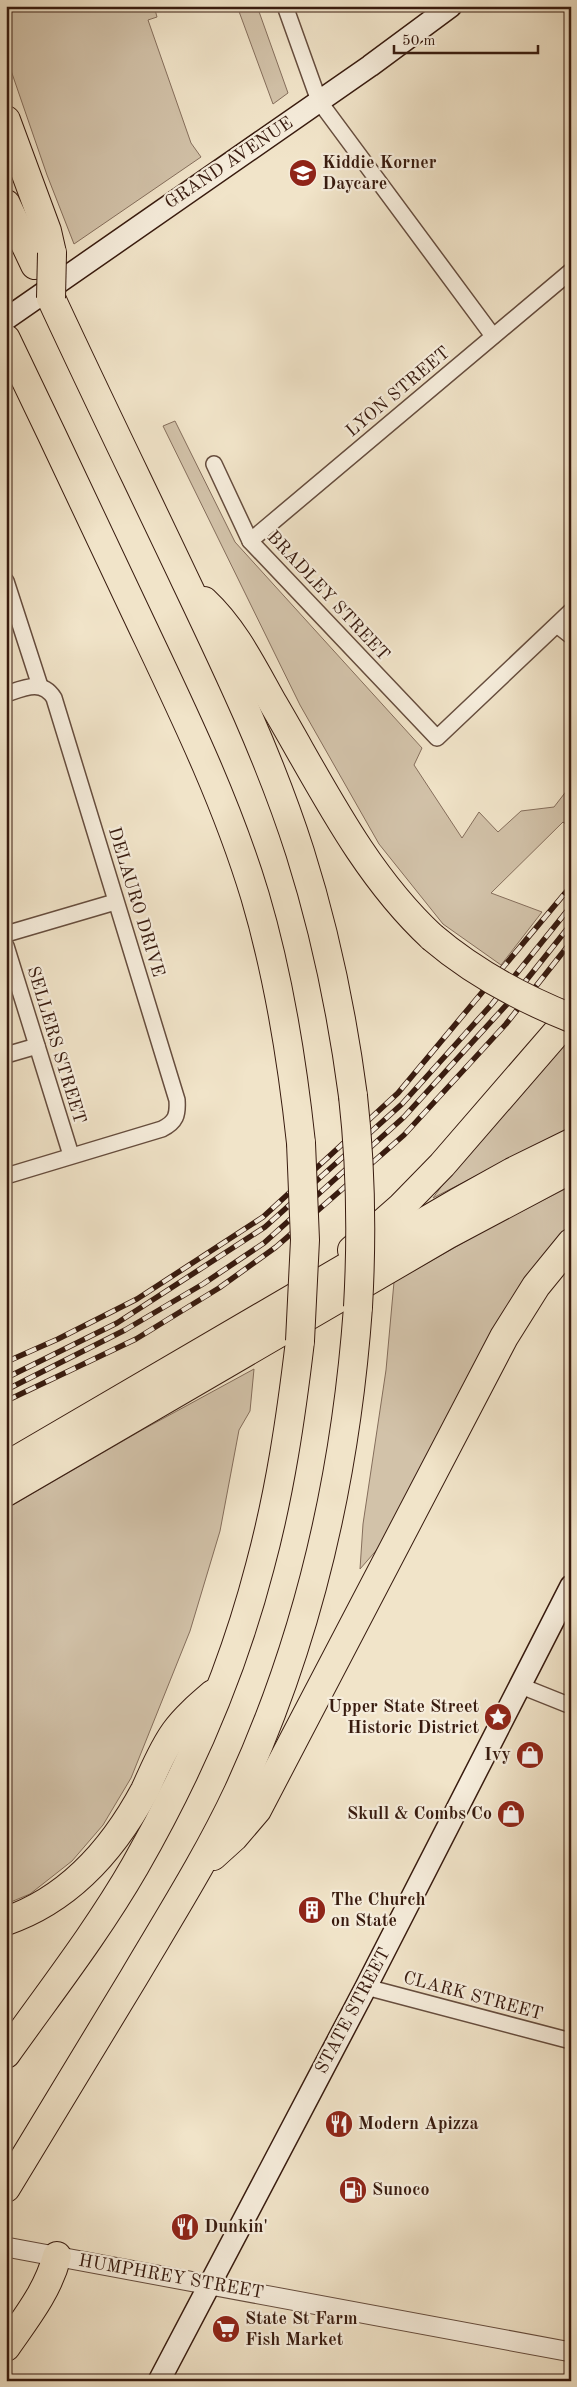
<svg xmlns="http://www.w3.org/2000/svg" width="577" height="2387" font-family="'Old Standard TT',serif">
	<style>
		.green { fill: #d2c2a9; stroke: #856e5c }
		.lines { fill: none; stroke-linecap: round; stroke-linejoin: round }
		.minor-casing { stroke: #664d3e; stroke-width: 18 }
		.tertiary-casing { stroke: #664d3e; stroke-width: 21 }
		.secondary-casing { stroke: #381b0f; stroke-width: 24 }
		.motorway-casing { stroke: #381b0f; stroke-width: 30 }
		.minor { stroke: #f6eddc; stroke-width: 15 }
		.tertiary { stroke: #f6eddc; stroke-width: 19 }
		.secondary { stroke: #f6eddc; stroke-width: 21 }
		.motorway { stroke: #f1e4c9; stroke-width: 28 }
		.rail-casing { stroke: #381b0f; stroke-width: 5.5 }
		.rail { stroke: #f6eddc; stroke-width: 4; stroke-dasharray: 11; stroke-linecap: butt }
		.motorway-bridge-casing { stroke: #381b0f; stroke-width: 30; stroke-linecap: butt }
		.motorway-bridge { stroke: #f1e4c9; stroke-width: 28 }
		.labels { text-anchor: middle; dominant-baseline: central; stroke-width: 4.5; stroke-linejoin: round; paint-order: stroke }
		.street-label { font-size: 18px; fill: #381b0f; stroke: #f6eddc }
		.poi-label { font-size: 18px; font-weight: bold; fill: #381b0f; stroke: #f6eddc; text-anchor: start }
	</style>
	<rect width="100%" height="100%" fill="#f1e4c9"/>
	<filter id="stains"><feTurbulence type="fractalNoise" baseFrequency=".004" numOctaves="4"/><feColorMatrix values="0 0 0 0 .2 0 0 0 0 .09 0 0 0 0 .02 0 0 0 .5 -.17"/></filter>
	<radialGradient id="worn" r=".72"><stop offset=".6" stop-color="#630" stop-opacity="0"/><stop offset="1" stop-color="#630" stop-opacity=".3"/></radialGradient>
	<g class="green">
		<path d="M6 6H154L157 17 148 20 191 143 201 157 74 244 47 175 6 56Z"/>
		<path d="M237 6H257L288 93 273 104Z"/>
		<path d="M175 421 235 542 422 748 414 765 462 838 479 812 498 832 521 811 554 807 571 785V828L563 822 491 893 542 912 501 965 443 924 379 844 300 705 163 426Z"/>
		<path d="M571 1033V1130L538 1144 433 1198 474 1141Z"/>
		<path d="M571 1186V1231L381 1545 360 1569 363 1524 386 1370 394 1282 489 1228Z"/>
		<path d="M254 1369 250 1411 239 1430 220 1531 190 1631 131 1778 103 1825 72 1861 30 1894 6 1904V1509L142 1430Z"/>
	</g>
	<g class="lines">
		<defs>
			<g id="minor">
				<path d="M285 6 319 101 493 336"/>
				<path d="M214 464 250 541 437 738 571 611"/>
				<path d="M250 541 571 271"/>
				<path d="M6 581 40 686"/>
				<path d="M557 625 571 636"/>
				<path d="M6 694C24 688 42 679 54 698L177 1100C178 1115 176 1122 162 1129L6 1176"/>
				<path d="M6 934 115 902"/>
				<path d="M6 946 71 1155"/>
				<path d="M6 1055 37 1046"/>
				<path d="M521 1686 571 1706"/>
				<path d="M366 1987 571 2041"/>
			</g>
			<path id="tertiary" d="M6 2247 571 2352"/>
			<g id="secondary">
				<path d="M6 319 370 66 451 6"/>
				<path d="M159 2381 366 1987 571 1586"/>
			</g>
			<g id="motorway">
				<path d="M6 120 47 231 52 253"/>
				<path d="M6 204 35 265"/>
				<path d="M51 298C95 393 141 487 186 582 228 670 270 758 300 852 325 931 342 1013 353 1096"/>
				<path d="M6 339C50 430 93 522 136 613 180 706 225 797 255 896 279 977 292 1059 301 1143"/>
				<path d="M204 601C235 630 253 668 274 705 321 785 363 873 432 937"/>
				<path d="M352 1250 401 1207 442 1165 571 1016"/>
				<path d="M6 1466 458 1202 512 1172 571 1143"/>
				<path d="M6 1492 447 1235 571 1169"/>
				<path d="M213 1856 234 1837 257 1810 504 1337 536 1286 571 1243"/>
				<path d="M6 1921C70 1899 114 1848 145 1790 154 1771 162 1750 175 1732 185 1718 199 1706 213 1694"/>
				<path d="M6 2054C50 1992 97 1932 135 1866 189 1772 233 1670 260 1566 280 1492 291 1417 300 1341"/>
				<path d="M6 2188C49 2118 91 2047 134 1977 170 1916 208 1856 238 1792 309 1639 346 1474 358 1307"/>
				<path d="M6 2347C26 2318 48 2291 57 2256"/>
			</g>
		</defs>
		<use href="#minor" class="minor-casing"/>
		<use href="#tertiary" class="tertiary-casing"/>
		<use href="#secondary" class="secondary-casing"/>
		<use href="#motorway" class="motorway-casing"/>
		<use href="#minor" class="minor"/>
		<use href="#tertiary" class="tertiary"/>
		<use href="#secondary" class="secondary"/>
		<use href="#motorway" class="motorway"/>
		<defs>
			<g id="rail">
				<path d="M6 1362 58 1339 137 1299 263 1217 398 1093 571 886"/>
				<path d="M6 1378 117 1323 265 1227 402 1104 492 1004 571 906"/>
				<path d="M6 1390 125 1330 203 1284 264 1243 404 1117 509 1002 571 924"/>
				<path d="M6 1401 136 1339 219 1288 276 1247 404 1135 506 1024 571 942"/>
			</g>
		</defs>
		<use href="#rail" class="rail-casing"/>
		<use href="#rail" class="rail"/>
		<defs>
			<g id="motorway-bridge">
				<path d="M51 298 52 253"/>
				<path d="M432 937C473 972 521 998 571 1018"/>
				<path d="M353 1096C361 1166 362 1236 358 1307"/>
				<path d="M300 1341 305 1240 301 1143"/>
			</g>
		</defs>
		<use href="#motorway-bridge" class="motorway-bridge-casing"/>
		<use href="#motorway-bridge" class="motorway-bridge"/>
	</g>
	<defs>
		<symbol id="school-disc" viewBox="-11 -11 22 22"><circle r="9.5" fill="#8f2418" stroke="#f6eddc"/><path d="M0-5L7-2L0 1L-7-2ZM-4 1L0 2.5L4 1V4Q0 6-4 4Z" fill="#fff"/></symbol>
		<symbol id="sight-disc" viewBox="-11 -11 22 22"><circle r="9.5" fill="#8f2418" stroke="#f6eddc"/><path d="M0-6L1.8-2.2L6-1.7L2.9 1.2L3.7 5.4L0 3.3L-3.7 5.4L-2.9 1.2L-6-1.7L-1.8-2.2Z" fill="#fff"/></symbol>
		<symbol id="shop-disc" viewBox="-11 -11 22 22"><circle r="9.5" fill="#8f2418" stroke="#f6eddc"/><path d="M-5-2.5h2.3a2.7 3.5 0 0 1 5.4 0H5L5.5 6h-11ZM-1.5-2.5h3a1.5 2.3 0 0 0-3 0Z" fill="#fff"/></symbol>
		<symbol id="building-disc" viewBox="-11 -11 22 22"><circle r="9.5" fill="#8f2418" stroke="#f6eddc"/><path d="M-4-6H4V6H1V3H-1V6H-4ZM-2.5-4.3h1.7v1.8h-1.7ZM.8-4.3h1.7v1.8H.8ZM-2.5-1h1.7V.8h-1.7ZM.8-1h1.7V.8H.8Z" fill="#fff"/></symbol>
		<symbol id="restaurant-disc" viewBox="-11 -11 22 22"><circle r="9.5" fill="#8f2418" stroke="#f6eddc"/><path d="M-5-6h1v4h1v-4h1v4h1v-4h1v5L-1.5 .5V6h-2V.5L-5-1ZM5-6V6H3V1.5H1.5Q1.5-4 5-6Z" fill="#fff"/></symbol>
		<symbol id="fuel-disc" viewBox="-11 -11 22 22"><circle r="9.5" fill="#8f2418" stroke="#f6eddc"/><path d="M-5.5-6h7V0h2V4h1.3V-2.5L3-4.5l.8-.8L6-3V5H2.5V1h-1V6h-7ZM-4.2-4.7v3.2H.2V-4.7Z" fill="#fff"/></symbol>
		<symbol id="supermarket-disc" viewBox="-11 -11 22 22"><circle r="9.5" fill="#8f2418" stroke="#f6eddc"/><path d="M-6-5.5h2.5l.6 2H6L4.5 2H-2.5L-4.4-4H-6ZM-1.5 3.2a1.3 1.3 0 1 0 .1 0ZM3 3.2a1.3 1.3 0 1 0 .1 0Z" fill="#fff"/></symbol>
	</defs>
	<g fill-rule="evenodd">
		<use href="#school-disc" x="287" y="157" width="32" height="32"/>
		<use href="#sight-disc" x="482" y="1701" width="32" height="32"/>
		<use href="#shop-disc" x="514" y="1739" width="32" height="32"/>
		<use href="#shop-disc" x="495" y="1798" width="32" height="32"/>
		<use href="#building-disc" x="296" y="1894" width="32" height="32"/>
		<use href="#restaurant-disc" x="323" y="2108" width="32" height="32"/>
		<use href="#fuel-disc" x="337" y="2174" width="32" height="32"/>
		<use href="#restaurant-disc" x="169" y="2211" width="32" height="32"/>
		<use href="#supermarket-disc" x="210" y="2313" width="32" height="32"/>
	</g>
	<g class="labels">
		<g class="street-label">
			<text transform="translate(229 163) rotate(-34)">GRAND AVENUE</text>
			<text transform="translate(398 392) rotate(-40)">LYON STREET</text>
			<text transform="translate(328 596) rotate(47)">BRADLEY STREET</text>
			<text transform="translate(136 902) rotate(73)">DELAURO DRIVE</text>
			<text transform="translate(56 1045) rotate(73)">SELLERS STREET</text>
			<text transform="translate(473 1996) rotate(15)">CLARK STREET</text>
			<text transform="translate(353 2011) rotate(-62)">STATE STREET</text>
			<text transform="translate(171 2277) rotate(10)">HUMPHREY STREET</text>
		</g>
		<g class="poi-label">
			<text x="322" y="163">Kiddie Korner<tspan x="322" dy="21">Daycare</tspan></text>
			<text x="479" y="1707" text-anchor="end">Upper State Street<tspan x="479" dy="21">Historic District</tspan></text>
			<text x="511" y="1755" text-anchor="end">Ivy</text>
			<text x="492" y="1814" text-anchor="end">Skull &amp; Combs Co</text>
			<text x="331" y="1900">The Church<tspan x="331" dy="21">on State</tspan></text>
			<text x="358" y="2124">Modern Apizza</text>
			<text x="372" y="2190">Sunoco</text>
			<text x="204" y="2227">Dunkin'</text>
			<text x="245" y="2319">State St Farm<tspan x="245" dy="21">Fish Market</tspan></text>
		</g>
	</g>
	<rect width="577" height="2387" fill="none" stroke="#f1e4c9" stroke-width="25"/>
	<rect x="8" y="8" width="562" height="2372" fill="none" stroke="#381b0f" stroke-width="2.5"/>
	<rect x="12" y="12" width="552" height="2362" fill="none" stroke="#381b0f"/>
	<path d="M394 45v8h144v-8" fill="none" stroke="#381b0f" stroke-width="2.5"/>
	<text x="402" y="45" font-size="15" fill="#381b0f" stroke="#f6eddc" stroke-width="4" paint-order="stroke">50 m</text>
	<rect width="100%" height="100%" filter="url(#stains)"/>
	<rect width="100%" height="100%" fill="url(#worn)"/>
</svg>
